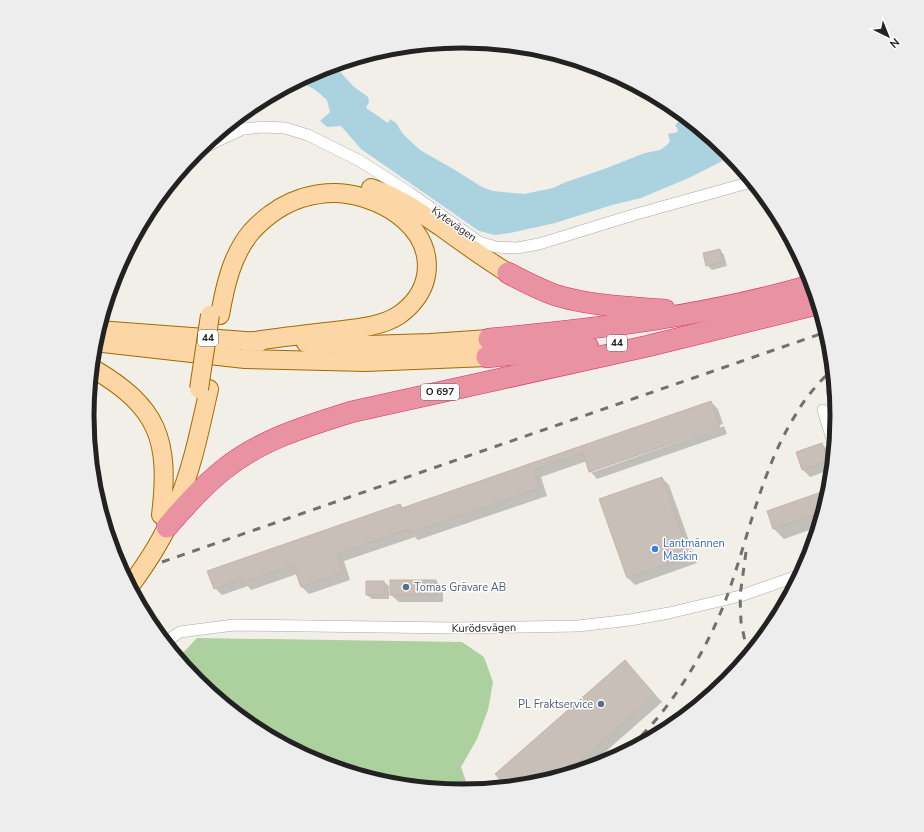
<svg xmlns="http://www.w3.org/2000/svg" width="924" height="832" font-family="'Nunito Sans',sans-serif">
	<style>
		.forest { fill: #add19e }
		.water { fill: #aad3df }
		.shadow { fill: #0003 }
		.building { fill: #c7bfb8; stroke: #c4b6ab }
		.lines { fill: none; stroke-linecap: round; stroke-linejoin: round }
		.minor-casing { stroke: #a9a9a9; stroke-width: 12 }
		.primary-casing { stroke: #a06b00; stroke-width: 20 }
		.motorway-casing { stroke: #dc2a67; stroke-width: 22 }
		.minor { stroke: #fff; stroke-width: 11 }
		.primary { stroke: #fcd6a4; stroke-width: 18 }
		.motorway { stroke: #e892a2; stroke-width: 21 }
		.rail { stroke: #707070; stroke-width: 3; stroke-dasharray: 8 8; stroke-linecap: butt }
		.primary-bridge-casing { stroke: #a06b00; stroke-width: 20; stroke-linecap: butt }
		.primary-bridge { stroke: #fcd6a4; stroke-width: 18 }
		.shop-dot { fill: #3f7fe0; stroke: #fff; stroke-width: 1.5 }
		.service-dot { fill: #5c6f8a; stroke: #fff; stroke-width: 1.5 }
		.labels { text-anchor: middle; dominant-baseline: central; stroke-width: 3; stroke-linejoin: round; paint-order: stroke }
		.shield { fill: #fff; stroke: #646464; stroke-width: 1 }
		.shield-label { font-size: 10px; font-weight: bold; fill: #222 }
		.street-label { font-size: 11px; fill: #222; stroke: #fff }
		.shop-label { font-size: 11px; fill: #366cbe; stroke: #fff; text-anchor: start }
		.service-label { font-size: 11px; fill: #4e5e75; stroke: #fff; text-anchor: start }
		.rim { fill: none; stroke: #222; stroke-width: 5 }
	</style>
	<rect width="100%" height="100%" fill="#f2efe9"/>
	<path class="forest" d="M197 638 462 642 484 657 493 682 488 710 477 739 461 767 469 790 462 791 389 784 318 762 253 728 197 681 178 658Z"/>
	<path class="water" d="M334 65 353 86 368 97 369 102 366 108 388 123 390 119 396 123 403 134 420 150 455 170 482 187 493 191 524 194 553 188 566 182 604 169 645 153 660 150 667 145 670 141 668 134 678 132 677 128 675 126C678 121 682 119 688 119L727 151 732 156 691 177 641 198 612 205 555 223 510 233 495 235 479 231 361 149 341 126 327 127 320 121 330 112 327 100 314 89 297 81 319 69Z"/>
	<g class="shadow">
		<path d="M720 250 724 255 727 266 712 270 707 265Z"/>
		<path d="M711 402 718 409 723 424 593 469V472L724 426 727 434 597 479 590 471 587 461 541 477 547 496 418 540 415 537 344 561 350 580 309 594 302 587 297 574 251 590 248 586 222 595 215 588 400 505 403 508Z"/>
		<path d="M822 444 829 451 833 461 832 469 810 477 803 470 797 453Z"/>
		<path d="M662 478 669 485 697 563 635 585 628 578Z"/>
		<path d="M830 490 816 533 815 528 784 539 774 529 768 511Z"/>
		<path d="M436 581 443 588V602H399L391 595Z"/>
		<path d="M384 582 389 586V599H372L367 595Z"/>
		<path d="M632 669 662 702 587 768 535 784Z"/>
	</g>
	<g class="building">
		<path d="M720 249 723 262 706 266 703 253Z"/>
		<path d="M834 387 837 416V420L826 390Z"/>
		<path d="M711 401 720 427 589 472 583 453 534 470 540 488 410 533 409 529 337 554 344 572 301 587 293 565 243 583 241 579 214 589 207 571 400 504 402 508Z"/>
		<path d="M822 443 828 461 802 470 796 452Z"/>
		<path d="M662 477 690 556 627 578 599 499Z"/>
		<path d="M830 489 823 512 773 529 767 511Z"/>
		<rect x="390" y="580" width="46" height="15"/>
		<path d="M366 581H384L385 594 366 595Z"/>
		<path d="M625 660 655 695 564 775 535 784 507 787 495 774Z"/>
	</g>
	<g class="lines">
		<defs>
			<g id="minor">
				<path d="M195 153 217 141 243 129 263 127 285 128 308 135 360 161 410 193 479 242 496 247 517 248 539 244 633 215 744 184 753 183"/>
				<path d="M823 410 834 446"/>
				<path d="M165 642 180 632 234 625 455 628 578 626 630 620 669 613 740 596 800 575"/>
			</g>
			<g id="primary">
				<path d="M371 188C397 196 419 212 441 227 463 243 485 259 508 273"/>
				<path d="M220 315C225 286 232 254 252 231 265 217 283 204 302 198 316 194 333 192 347 194 387 200 434 230 426 276 423 292 412 306 399 315 380 328 348 329 326 332 300 335 274 338 248 342"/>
				<path d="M98 330 260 342"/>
				<path d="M94 342 245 359 366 362 487 357"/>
				<path d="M306 343 367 345 430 343 489 339"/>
				<path d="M92 368C159 407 170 440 161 515"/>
				<path d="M130 586C148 562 165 535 176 507 192 469 200 429 209 389"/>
			</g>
			<g id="motorway">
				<path d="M508 273C523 281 539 289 555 295 591 306 628 307 665 310"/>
				<path d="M489 339C596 329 708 316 812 285"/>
				<path d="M487 357 588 347"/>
				<path d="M167 527C184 507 202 487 223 470 260 440 306 426 351 412L648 346 818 304"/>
			</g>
		</defs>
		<use href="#minor" class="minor-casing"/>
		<use href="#primary" class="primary-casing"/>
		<use href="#motorway" class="motorway-casing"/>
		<use href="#minor" class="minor"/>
		<use href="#primary" class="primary"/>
		<use href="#motorway" class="motorway"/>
		<g class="rail">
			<path d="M746 552 740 596 741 622 748 656"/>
			<path d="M162 562 826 332"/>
			<path d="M617 756C624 750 632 744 640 737 676 701 708 647 726 599 749 537 761 468 798 411 807 395 820 382 832 369"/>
		</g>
		<defs>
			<path id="primary-bridge" d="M199 389 210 315"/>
		</defs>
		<use href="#primary-bridge" class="primary-bridge-casing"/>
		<use href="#primary-bridge" class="primary-bridge"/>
	</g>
	<circle class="shop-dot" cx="655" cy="549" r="4"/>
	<g class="service-dot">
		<circle cx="406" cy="587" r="4"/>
		<circle cx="601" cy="704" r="4"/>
	</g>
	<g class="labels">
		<g class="shield">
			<rect x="198" y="330" width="20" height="16" rx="3"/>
			<rect x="607" y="335" width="20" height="16" rx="3"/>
			<rect x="421" y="384" width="38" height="16" rx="3"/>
		</g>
		<g class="shield-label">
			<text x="208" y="338">44</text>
			<text x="617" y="343">44</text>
			<text x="440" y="392">O 697</text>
		</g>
		<g class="street-label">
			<text transform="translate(454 224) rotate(35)">Kytevägen</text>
			<text transform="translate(484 628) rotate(-1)">Kurödsvägen</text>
		</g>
		<g class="shop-label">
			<text x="663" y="543">Lantmännen<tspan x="663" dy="13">Maskin</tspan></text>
		</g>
		<g class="service-label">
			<text x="414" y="587">Tomas Grävare AB</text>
			<text x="593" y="704" text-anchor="end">PL Fraktservice</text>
		</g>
	</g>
	<path d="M0 0H924V832H0ZM94 416a368 368 0 1 1 736 0a368 368 0 1 1-736 0Z" fill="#ededed" fill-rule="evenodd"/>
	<path class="rim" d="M94 416a368 368 0 1 1 736 0a368 368 0 1 1-736 0Z"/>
	<g transform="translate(888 36) rotate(137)" stroke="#ffffff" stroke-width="3" paint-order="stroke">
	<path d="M0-3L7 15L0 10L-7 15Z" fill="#222222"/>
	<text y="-6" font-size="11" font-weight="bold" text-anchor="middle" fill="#222222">N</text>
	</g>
</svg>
